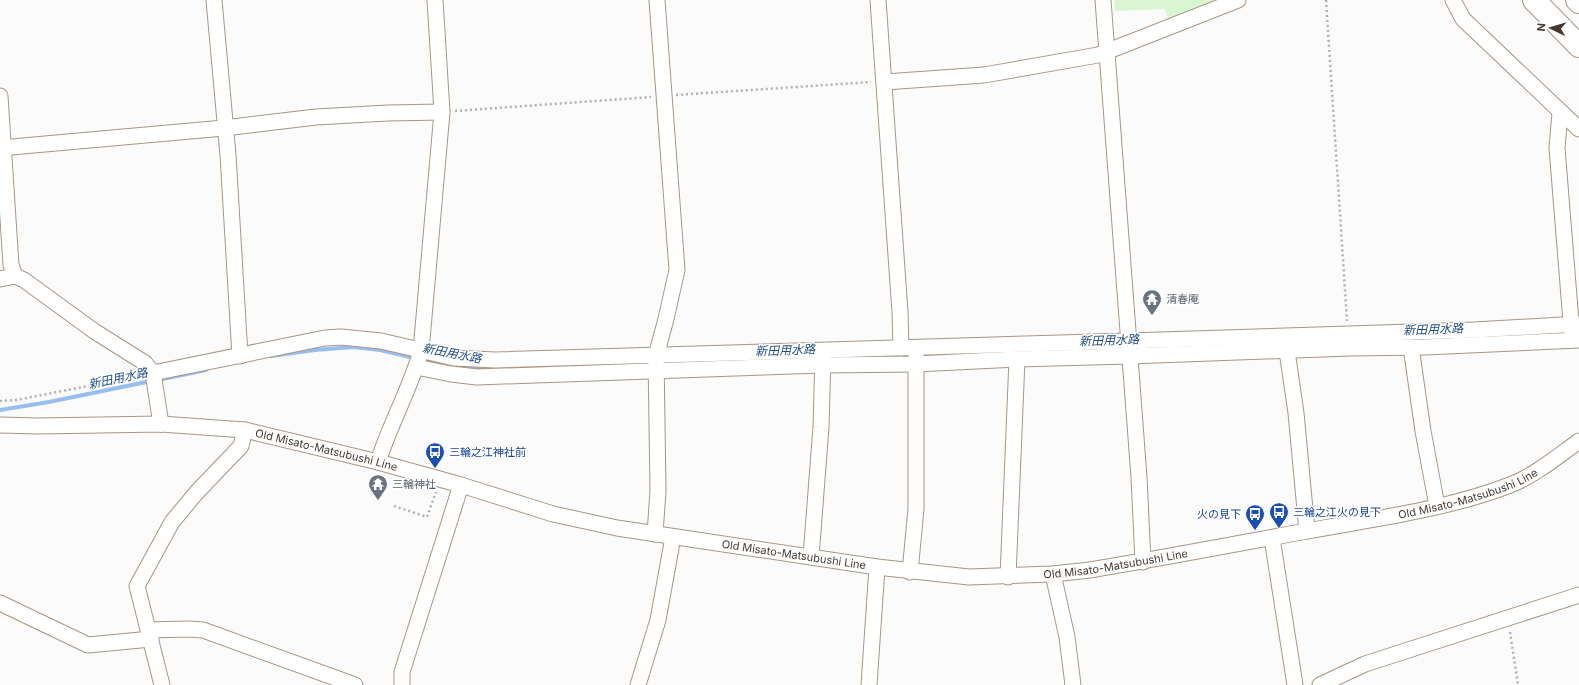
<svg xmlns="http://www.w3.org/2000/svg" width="1579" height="685" font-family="Inter,'Noto Sans JP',sans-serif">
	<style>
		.green { fill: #daf5d1 }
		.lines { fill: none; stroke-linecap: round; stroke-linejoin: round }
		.stream { stroke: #98beee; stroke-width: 4 }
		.minor-casing { stroke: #ac9480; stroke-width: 17 }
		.highway-casing { stroke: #ac9480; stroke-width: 24 }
		.path { stroke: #b3afac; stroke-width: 2.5; stroke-dasharray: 2 3; stroke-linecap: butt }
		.minor { stroke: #fff; stroke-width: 15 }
		.highway { stroke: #fff; stroke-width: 22 }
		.labels { text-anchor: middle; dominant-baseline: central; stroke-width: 3; stroke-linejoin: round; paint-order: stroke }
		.worship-label { font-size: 11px; fill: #5b616d; stroke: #fff; text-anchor: start }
		.street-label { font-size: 11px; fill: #433931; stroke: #fff }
		.transit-label { font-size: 11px; fill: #164399; stroke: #fff; text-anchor: start }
		.water-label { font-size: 12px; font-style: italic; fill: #1c4d87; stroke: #fff }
	</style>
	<rect width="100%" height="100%" fill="#fbfbfb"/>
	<path class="green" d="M1114 0H1218L1168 20 1165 9 1115 11Z"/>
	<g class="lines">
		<g class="stream">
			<path d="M271 356 315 350 353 347 380 350 436 363 484 370"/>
			<path d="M880 357 975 354"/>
			<path d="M158 380 206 370"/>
			<path d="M0 410 49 402 151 381"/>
		</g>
		<defs>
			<g id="minor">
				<path d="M214 0 228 155 240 356"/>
				<path d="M878 0 900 312 901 348"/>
				<path d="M1103 0 1139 477 1143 562"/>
				<path d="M1453 0 1463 19 1579 129"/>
				<path d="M885 82 984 75 1098 55 1238 0"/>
				<path d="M0 96 11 265 15 276"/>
				<path d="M1560 113 1557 148 1572 334"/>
				<path d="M0 148 224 128 316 117 388 113 442 112"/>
				<path d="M0 279 15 276 24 280 94 331 145 363 153 373 161 424"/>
				<path d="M1411 347 1423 431 1437 506"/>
				<path d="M1287 351 1296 413 1307 531"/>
				<path d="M416 367 451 374 477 377 823 365 916 364 1017 359 1129 356 1349 348 1424 347 1579 340"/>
				<path d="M153 373 325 338 341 337 381 341 454 358 495 360 1128 341 1474 330 1579 324"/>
				<path id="s1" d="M0 425 38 426 161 424 245 430 378 462 461 485 553 514 617 528 877 567 969 577 1053 574 1090 570C1163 558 1235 544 1307 531 1373 519 1449 509 1510 485 1534 476 1558 456 1579 441"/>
				<path d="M378 462C390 424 410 389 421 351L442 112 435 0"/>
				<path d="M655 534 658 491 656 356 666 319 677 270 657 0"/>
				<path d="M1272 538 1295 685"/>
				<path d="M811 557 821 427 823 355"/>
				<path d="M910 572 916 509V355"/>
				<path d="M1053 574 1067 637 1073 685"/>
				<path d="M1008 577 1017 359"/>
				<path d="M0 603 88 645 151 639"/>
				<path d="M148 630 188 629 203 630 355 685"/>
				<path d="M162 685 137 586 172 522 197 492 241 446 245 430"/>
				<path d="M402 685V672L461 485"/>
				<path d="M638 685 658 620 673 537"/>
				<path d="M869 685 877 567"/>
				<path d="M1320 685 1365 664 1579 595"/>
			</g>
			<g id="highway">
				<path d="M1534 0 1579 46"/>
				<path d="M1577 0 1579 2"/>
			</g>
		</defs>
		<use href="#minor" class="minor-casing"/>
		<use href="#highway" class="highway-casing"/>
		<g class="path">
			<path d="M1326 0 1347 321"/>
			<path d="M676 95 871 82"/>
			<path d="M455 111 651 97"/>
			<path d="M0 401 16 400 139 376"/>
			<path d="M394 506 427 517 436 492"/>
			<path d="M1510 632 1518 685"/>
		</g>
		<use href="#minor" class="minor"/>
		<use href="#highway" class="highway"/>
	</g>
	<defs>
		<symbol id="temple-pin" viewBox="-11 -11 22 30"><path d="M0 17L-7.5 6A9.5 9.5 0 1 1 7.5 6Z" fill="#6b7280" stroke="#fff"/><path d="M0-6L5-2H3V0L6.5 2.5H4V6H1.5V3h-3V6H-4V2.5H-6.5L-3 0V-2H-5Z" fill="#fff"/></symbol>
		<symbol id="bus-pin" viewBox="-11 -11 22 30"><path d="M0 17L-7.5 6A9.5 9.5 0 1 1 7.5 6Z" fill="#1a4fb4" stroke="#fff"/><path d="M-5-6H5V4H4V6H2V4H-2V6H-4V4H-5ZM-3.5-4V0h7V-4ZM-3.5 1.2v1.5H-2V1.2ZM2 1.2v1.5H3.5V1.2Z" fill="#fff"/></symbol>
	</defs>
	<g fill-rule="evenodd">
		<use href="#temple-pin" x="1141" y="288" width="22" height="30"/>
		<use href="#bus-pin" x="424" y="441" width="22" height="30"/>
		<use href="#temple-pin" x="367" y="473" width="22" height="30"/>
		<use href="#bus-pin" x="1268" y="501" width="22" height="30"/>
		<use href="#bus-pin" x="1244" y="503" width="22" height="30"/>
	</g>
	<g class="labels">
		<g class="worship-label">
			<text x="1166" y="299">清春庵</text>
			<text x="392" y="484">三輪神社</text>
		</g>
		<g class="street-label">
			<text stroke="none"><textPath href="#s1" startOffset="329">Old Misato-Matsubushi Line</textPath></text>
			<text stroke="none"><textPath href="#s1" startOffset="1493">Old Misato-Matsubushi Line</textPath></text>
			<text stroke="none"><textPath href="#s1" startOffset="809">Old Misato-Matsubushi Line</textPath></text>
			<text stroke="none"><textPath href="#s1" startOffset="1133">Old Misato-Matsubushi Line</textPath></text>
		</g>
		<g class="transit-label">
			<text x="449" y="452">三輪之江神社前</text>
			<text x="1293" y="512">三輪之江火の見下</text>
			<text x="1241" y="514" text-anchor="end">火の見下</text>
		</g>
		<g class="water-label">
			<text transform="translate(1433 329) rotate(-2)">新田用水路</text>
			<text transform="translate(1109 340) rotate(-2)">新田用水路</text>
			<text transform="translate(785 350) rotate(-2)">新田用水路</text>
			<text transform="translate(452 353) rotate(11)">新田用水路</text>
			<text transform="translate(118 378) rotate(-12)">新田用水路</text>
		</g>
	</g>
	<g transform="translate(1551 28) rotate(275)" stroke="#ffffff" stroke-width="3" paint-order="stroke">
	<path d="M0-3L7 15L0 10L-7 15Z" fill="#433931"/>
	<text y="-6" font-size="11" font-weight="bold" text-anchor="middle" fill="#433931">N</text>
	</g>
</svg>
